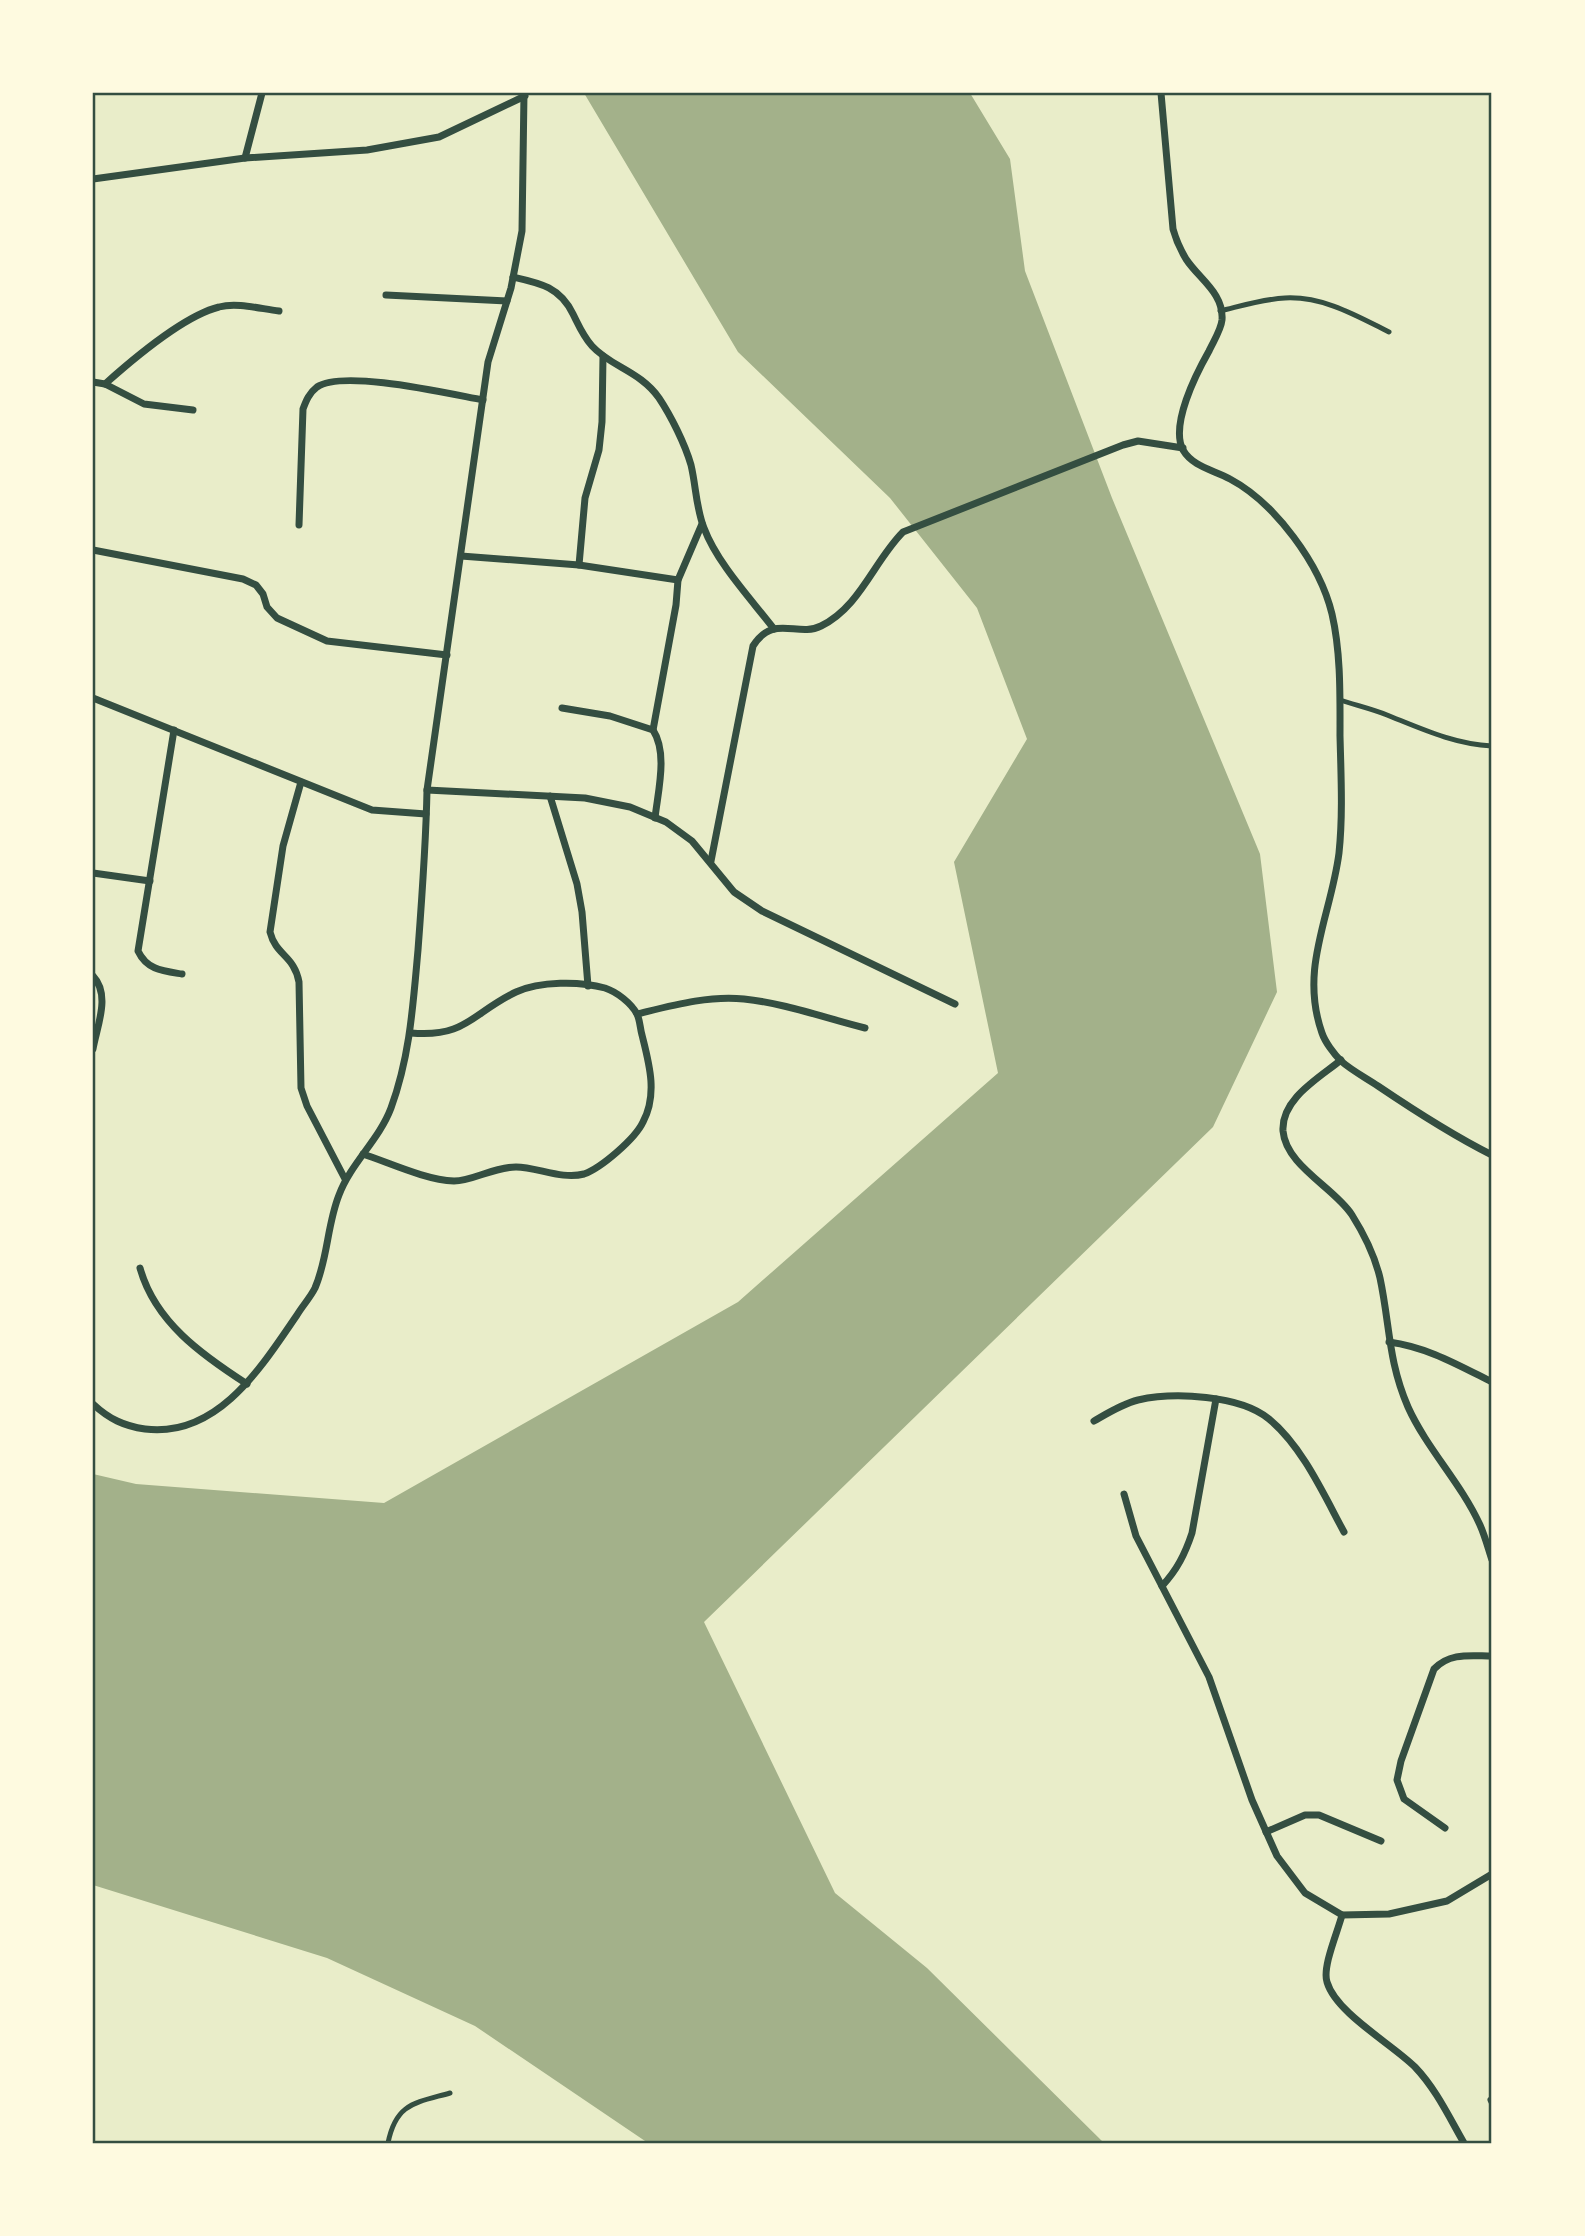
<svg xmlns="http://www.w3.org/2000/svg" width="1585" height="2236" font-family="'Fira Sans Condensed',sans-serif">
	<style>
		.water { fill: #a3b18a }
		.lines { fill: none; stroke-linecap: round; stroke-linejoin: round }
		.service { stroke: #344e41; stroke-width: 5 }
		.minor { stroke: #344e41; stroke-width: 7 }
		.neatline { fill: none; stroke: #344e41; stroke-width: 2.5 }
	</style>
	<rect width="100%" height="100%" fill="#e9edc9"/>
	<path class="water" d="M584 93H970L1010 159 1025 271 1112 498 1260 854 1277 992 1213 1127 704 1622 835 1893 927 1968 1104 2143H648L475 2026 327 1958 93 1885V1474L136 1484 384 1503 738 1302 998 1073 954 862 1027 739 977 608 890 498 738 352Z"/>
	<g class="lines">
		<g class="service">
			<path d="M1220 311C1241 306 1263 299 1285 298 1323 296 1357 316 1389 332"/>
			<path d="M1340 700C1355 705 1372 709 1387 715 1422 729 1454 744 1492 746"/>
			<path d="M388 2143C396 2103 415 2103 450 2093"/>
		</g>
		<g class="minor">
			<path d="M1161 93 1173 229C1176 240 1180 249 1186 259 1199 279 1224 293 1222 320 1221 330 1213 342 1209 351 1196 374 1170 425 1183 450 1193 467 1214 470 1230 479 1275 503 1320 564 1332 614 1341 653 1340 696 1340 736 1341 775 1343 815 1339 853 1331 916 1299 968 1322 1033 1325 1042 1334 1054 1341 1061 1351 1070 1366 1078 1378 1086 1415 1111 1452 1135 1492 1155"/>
			<path d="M245 158 262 93"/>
			<path d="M93 179 245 158 367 150 439 137 525 96"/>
			<path d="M513 277C540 283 560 287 573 314 579 326 583 336 592 346 611 367 640 371 659 398 671 416 685 444 691 465 696 486 696 508 704 528 717 563 751 599 774 629"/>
			<path d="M386 295 507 301"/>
			<path d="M93 382 105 384 144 404 193 410"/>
			<path d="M105 384C133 359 183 316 219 307 237 302 261 309 279 311"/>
			<path d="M299 525 303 409C306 401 309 393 317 387 343 369 450 394 483 400"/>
			<path d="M93 550 243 579 256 585 263 594 267 607 277 618 327 641 447 655"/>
			<path d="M461 556 579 565 678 580"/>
			<path d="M579 565 585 498 599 450 602 422 603 356"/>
			<path d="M93 698 372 810 426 814"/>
			<path d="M562 708 610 716 653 730C668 753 658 791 655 818"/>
			<path d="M174 730 138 951C147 970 163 971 182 974"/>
			<path d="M653 730 676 605 678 580 702 524"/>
			<path d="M301 782 283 846 270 932C276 956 294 955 299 982L301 1088 307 1106 345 1179"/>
			<path d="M427 790 585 798 630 807 666 822 692 841 734 892 762 911 955 1004"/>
			<path d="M550 796 577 884 582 912 588 986"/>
			<path d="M711 861 753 646C774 613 797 638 821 626 860 607 874 561 903 532L1123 445 1138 441 1183 448"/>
			<path d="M93 873 150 881"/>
			<path d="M93 976C111 995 97 1026 93 1049"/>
			<path d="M637 1014C670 1006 709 995 744 999 784 1003 825 1018 865 1028"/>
			<path d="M1341 1060C1319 1078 1281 1099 1283 1131 1286 1166 1335 1188 1352 1215 1364 1234 1375 1257 1380 1278 1390 1325 1388 1361 1408 1407 1427 1449 1461 1483 1480 1525 1485 1536 1488 1548 1492 1560"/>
			<path d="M363 1154C390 1163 426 1180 454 1181 473 1181 493 1167 516 1167 537 1167 562 1180 584 1174 601 1168 635 1139 643 1122 658 1094 649 1063 642 1035 640 1028 640 1020 637 1014 631 1003 617 992 605 988 580 981 540 981 516 992 472 1013 466 1038 411 1033"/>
			<path d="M140 1268C155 1322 202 1355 247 1384"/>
			<path d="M1389 1342C1427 1347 1458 1365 1492 1382"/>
			<path d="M93 1404C109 1419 124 1426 145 1429 218 1438 262 1366 297 1315 303 1305 310 1298 315 1288 328 1258 327 1225 339 1195 351 1163 379 1140 391 1108 410 1056 413 1005 418 950 422 897 426 844 427 790L488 362 511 288 522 231 524 93"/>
			<path d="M1094 1421C1108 1413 1122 1404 1138 1400 1174 1392 1240 1395 1269 1419 1302 1446 1324 1495 1344 1532"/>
			<path d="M1124 1494 1136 1536 1209 1677 1252 1800 1277 1856 1305 1893 1342 1915 1389 1914 1447 1901 1492 1874"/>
			<path d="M1162 1586C1177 1570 1185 1554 1192 1533L1216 1399"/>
			<path d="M1445 1828 1404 1799 1397 1780 1401 1761 1434 1669C1450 1652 1471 1656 1492 1656"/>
			<path d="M1266 1832 1305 1815H1319L1381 1841"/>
			<path d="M1342 1915C1338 1931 1322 1967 1327 1982 1336 2013 1392 2044 1415 2067 1436 2089 1449 2117 1464 2143"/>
			<path d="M1491 2100 1492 2102"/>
		</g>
	</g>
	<rect width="1585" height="2236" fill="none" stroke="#fefae0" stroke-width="189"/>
	<rect x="94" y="94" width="1396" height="2048" class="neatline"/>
</svg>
